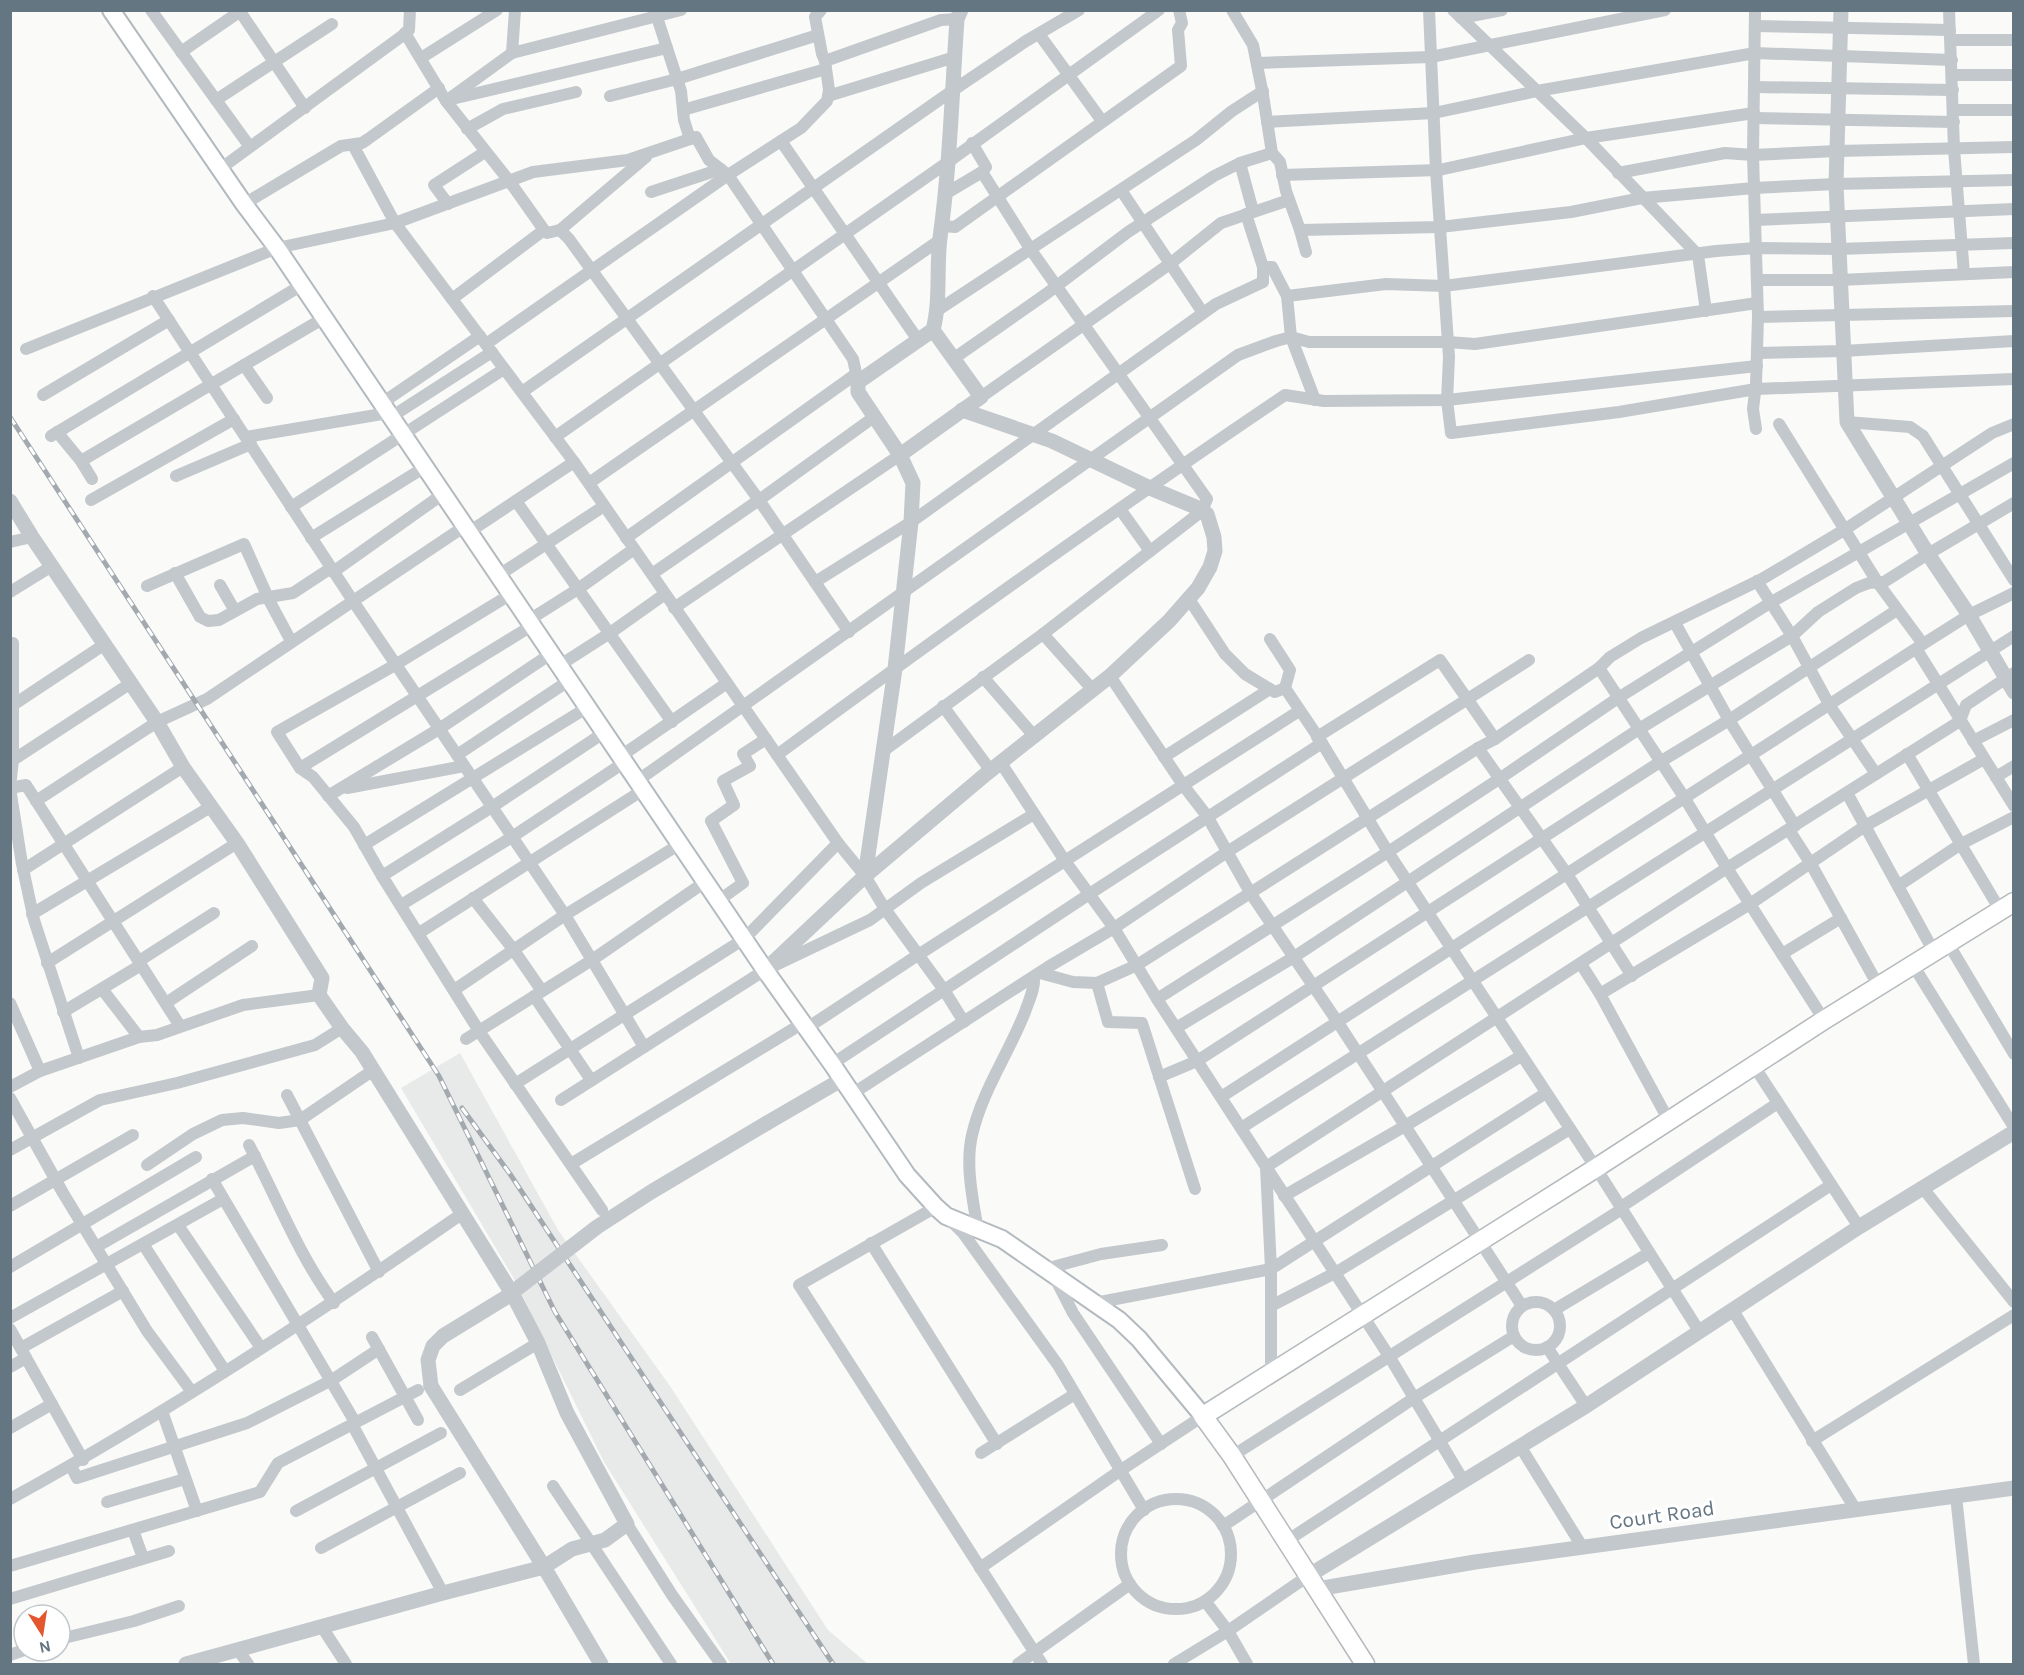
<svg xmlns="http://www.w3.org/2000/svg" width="2024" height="1675" font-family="Karla,sans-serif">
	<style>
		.built { fill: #e8e9e9 }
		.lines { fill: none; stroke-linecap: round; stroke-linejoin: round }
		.secondary-casing { stroke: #b3babf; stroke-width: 20 }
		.primary-casing { stroke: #b5babe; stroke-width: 21 }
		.minor { stroke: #c3c8cc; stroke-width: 12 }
		.tertiary { stroke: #c3c8cc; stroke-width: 15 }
		.secondary { stroke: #fff; stroke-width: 16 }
		.primary { stroke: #fff; stroke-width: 18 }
		.rail-casing { stroke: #a2aab0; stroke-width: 5 }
		.rail { stroke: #fff; stroke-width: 3; stroke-dasharray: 9; stroke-linecap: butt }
		.tertiary-bridge { stroke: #c3c8cc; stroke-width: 15 }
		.labels { text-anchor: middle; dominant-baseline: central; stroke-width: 6; stroke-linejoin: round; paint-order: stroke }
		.street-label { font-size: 21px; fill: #657683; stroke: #fff }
	</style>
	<rect width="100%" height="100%" fill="#fafaf8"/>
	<path class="built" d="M460 1053 558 1230 670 1386 828 1630 868 1664H731L604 1462 513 1277 401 1088Z"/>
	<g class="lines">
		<defs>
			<path id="secondary" d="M111 10 244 204 277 248 765 970 832 1064 907 1175 936 1207 946 1216 1002 1239 1119 1320 1139 1339 1203 1416"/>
			<path id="primary" d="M1365 1664 1232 1456 1203 1416 1596 1168 1824 1020 2014 902"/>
		</defs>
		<use href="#secondary" class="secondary-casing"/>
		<use href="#primary" class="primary-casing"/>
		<g class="minor">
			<path d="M151 10 250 147"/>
			<path d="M239 10 305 108"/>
			<path d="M1232 10 1253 45 1263 95 1272 153 1280 162 1286 191 1300 230 1306 252"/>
			<path d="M1429 10 1436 170 1449 357 1447 400 1451 433 1619 412 1756 389 2014 379"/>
			<path d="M1453 10 1586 138 1698 255 1706 311"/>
			<path d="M1755 10 1753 155 1758 317 1756 384 1753 409 1756 429"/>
			<path d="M1949 10 1954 149 1964 274"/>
			<path d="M655 11 681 91 684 120 690 139"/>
			<path d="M1461 18 1502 10"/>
			<path d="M1755 26 1950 30"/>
			<path d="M405 33 446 101 510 182 544 230 547 233 560 230 569 239 759 500 849 632"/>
			<path d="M1039 34 1102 121"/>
			<path d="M1951 40H2014"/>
			<path d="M181 52 242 10"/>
			<path d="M512 53 515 10"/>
			<path d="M421 58 497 10"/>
			<path d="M825 61 941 20 957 19"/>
			<path d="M1257 63 1431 57 1665 10"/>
			<path d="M1952 75H2014"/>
			<path d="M1754 87 1953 90"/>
			<path d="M610 96 677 79 818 35"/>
			<path d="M828 96 955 57"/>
			<path d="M452 99 667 48"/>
			<path d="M216 100 332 24"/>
			<path d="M446 101 512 53 681 10"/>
			<path d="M683 110 826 69"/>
			<path d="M1954 110H2014"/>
			<path d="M1754 118 1954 122"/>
			<path d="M1267 122 1434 113 1537 91 1755 53 1952 60"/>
			<path d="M467 129 503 109 576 92"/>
			<path d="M781 141 918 340"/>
			<path d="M353 145 395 223 574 462 838 843 865 876 885 909 944 990 964 1022"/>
			<path d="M1240 163 1253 211"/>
			<path d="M220 169 402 36 409 30 410 10"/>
			<path d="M1618 173 1725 153 1753 155 1837 151 2014 147"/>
			<path d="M1282 175 1439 170 1586 138 1754 113"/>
			<path d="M1121 190 1203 313"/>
			<path d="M651 192 721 169"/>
			<path d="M945 194 982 172 986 167 972 143"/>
			<path d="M244 204 341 146 362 143 368 139 439 88"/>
			<path d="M448 204 434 185 485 152"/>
			<path d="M1246 214 1263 267H1272L1287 296 1291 337 1315 400"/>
			<path d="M1755 220 2014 209"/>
			<path d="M943 226 955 227 1181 66 1178 30 1182 23 1179 10"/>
			<path d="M560 230 646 157"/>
			<path d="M1300 230 1440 227 1571 212 1642 198 1754 188 1836 184 2014 180"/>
			<path d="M1757 280H1840L2014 272"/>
			<path d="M153 296 353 601 565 915 644 1047"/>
			<path d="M1287 296 1386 284 1444 286 1716 251 1756 248 1839 249 2014 243"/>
			<path d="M452 299 544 230"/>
			<path d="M938 310 1196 140 1232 111 1263 91"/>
			<path d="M1758 317 2014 311"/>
			<path d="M486 344 728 175 801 128 827 101 829 90 825 61 822 54 815 17 821 10"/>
			<path d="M26 349 277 248 395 223 533 172 628 160 696 137 709 160 728 175 853 359 858 382"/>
			<path d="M1757 353 1843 351 2014 341"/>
			<path d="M953 359 1046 294 1128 232 1214 176 1240 163 1272 153"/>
			<path d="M244 365 267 398"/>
			<path d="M522 392 952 91 1026 41 1079 10"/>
			<path d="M43 395 169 320"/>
			<path d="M981 397 1171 263 1221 223 1289 200"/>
			<path d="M382 403 480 336"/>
			<path d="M391 417 492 352"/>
			<path d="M1847 422 1910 427 1923 436 2014 580"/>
			<path d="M1779 424 1878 583 1923 644"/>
			<path d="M57 432 81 461 92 479"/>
			<path d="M51 436 302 285"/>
			<path d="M246 437 388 413"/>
			<path d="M555 437 948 162 1159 10"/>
			<path d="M81 461 324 318"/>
			<path d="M176 476 251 444"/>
			<path d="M589 483 940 240"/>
			<path d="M91 500 234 419"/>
			<path d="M516 501 672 722"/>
			<path d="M291 507 504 369"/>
			<path d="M1120 509 1150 551"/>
			<path d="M469 532 574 462"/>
			<path d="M311 538 425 467"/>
			<path d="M626 538 856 374"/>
			<path d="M10 542 32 537"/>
			<path d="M333 572 443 494"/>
			<path d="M175 573 200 617 208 621 219 620 257 599 293 593 331 568"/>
			<path d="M652 574 759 500 874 417"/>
			<path d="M499 575 604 506"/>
			<path d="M1757 581 1792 636 1818 612 1856 588 1869 583 1884 582 1928 554 2014 503"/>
			<path d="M815 582 911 522 1216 304 1263 282V267"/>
			<path d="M220 585 235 611"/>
			<path d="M147 586 244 544 270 602 291 641"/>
			<path d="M10 592 52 566"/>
			<path d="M511 594 395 665 277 732 300 768 313 777 354 827 382 876 479 1031 602 1210"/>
			<path d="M1189 599 1225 654 1245 674 1275 692 1285 688 1322 743 1388 852 1596 1168 1699 1331"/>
			<path d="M674 608 900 455"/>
			<path d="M529 620 578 589 634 549"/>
			<path d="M1675 623 1729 720 1795 826"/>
			<path d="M1043 634 1093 690"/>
			<path d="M1270 639 1290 670 1285 688"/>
			<path d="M1917 650 2014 806"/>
			<path d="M560 665 610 633 665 594"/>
			<path d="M1599 668 1610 657 1641 638 1762 579 1844 530 1992 433 2014 424"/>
			<path d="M1110 676 1183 785 1207 816 1251 894 1337 1021 1522 1306"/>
			<path d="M983 677 1035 737"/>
			<path d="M13 705 105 644"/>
			<path d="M943 706 991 771"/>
			<path d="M1317 737 1440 660 1495 739"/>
			<path d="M1973 741 2014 720"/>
			<path d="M1478 748 1567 874 1632 976"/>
			<path d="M882 752 1043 634 1202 511 1207 499 1031 250 982 172"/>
			<path d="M1907 754 2000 910"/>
			<path d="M457 755 570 680"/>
			<path d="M777 755C944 632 1113 511 1285 395L1324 401 1447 400 1757 366"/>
			<path d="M621 756 727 683"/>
			<path d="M1164 757 1270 689"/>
			<path d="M13 760 131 683"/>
			<path d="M1001 763 1065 861 1114 928 1157 999 1389 1356 1463 1480"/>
			<path d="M300 768 533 625"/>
			<path d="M1996 777 2014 766"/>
			<path d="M637 781 1238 355 1276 341 1291 337 1309 342H1448L1475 344 1757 303"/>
			<path d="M10 787 13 760V643"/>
			<path d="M10 788 26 785 180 1026"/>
			<path d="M10 788 22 864 34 920 79 1058"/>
			<path d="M347 788 464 766"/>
			<path d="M1847 793 1934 952"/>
			<path d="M328 796 439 729 552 653"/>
			<path d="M36 801 157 722 207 699 465 526"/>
			<path d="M1789 830 1811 864 1879 987"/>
			<path d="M364 845 588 707"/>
			<path d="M23 870 183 767"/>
			<path d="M382 876 492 807 605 732"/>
			<path d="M1898 886 1961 844 2014 817"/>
			<path d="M473 898 513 949 542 991"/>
			<path d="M718 901 743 883 711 821 734 805 723 781 750 766 743 754 766 739"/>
			<path d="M401 905 512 837 625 762"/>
			<path d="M32 914 212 806"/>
			<path d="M419 933 643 790"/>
			<path d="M1948 943 2014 1054"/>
			<path d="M1782 954 1841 918"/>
			<path d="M139 961 214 913"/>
			<path d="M47 963 237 843"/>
			<path d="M1581 964 1600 994 1669 1121"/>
			<path d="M1913 965 2014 1127"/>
			<path d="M1040 973 1073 982 1097 983 1137 965 1478 748 1495 739 1599 668 1684 797 1727 868 1824 1020"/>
			<path d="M1097 983 1108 1022 1142 1023 1195 1189"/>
			<path d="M102 989 139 1037"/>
			<path d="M454 990 565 915 680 844"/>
			<path d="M1600 994 1750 904 1865 826 1984 759"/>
			<path d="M534 996 591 1080"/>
			<path d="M1157 999 1388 852 1499 779 1618 698 1770 603 2014 463"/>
			<path d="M10 1003 40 1071"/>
			<path d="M166 1003 252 946"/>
			<path d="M63 1012 141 965"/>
			<path d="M807 1028 918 955 1299 711"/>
			<path d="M1176 1028 1294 957 1639 729 1792 636 1830 706 1876 774"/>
			<path d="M466 1039 592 960 705 882"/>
			<path d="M832 1064 1094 891 1322 743"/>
			<path d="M1754 1066 1859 1227"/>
			<path d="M1159 1077 1197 1061 1660 762 1729 720 1897 610"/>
			<path d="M515 1084 744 939 838 843"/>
			<path d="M10 1087 40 1071 139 1037 157 1035 243 1005 319 995"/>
			<path d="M852 1094 1048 967 1114 928 1227 852 1529 660"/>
			<path d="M287 1095 379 1272"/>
			<path d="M1221 1097 1923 644 1969 615 2014 593"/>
			<path d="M10 1098 63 1193 147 1331 192 1392"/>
			<path d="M561 1100 765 970 870 920 921 883 1034 814"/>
			<path d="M1241 1128 2014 636"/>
			<path d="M249 1145C277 1198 298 1254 334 1303"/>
			<path d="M10 1150 100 1100 177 1083 315 1045 342 1028"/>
			<path d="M571 1164 803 1023"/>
			<path d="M147 1165 193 1134 222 1120 243 1118 279 1123 300 1120 372 1071"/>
			<path d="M212 1179 355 1422"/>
			<path d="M1922 1187 2014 1302"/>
			<path d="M1284 1196 1405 1126 1521 1056"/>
			<path d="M10 1206 133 1135"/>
			<path d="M936 1207 799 1285 1042 1664"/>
			<path d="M1621 1207 1778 1103"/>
			<path d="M950 1220 963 1233 1058 1365 1144 1510"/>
			<path d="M178 1225 261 1348"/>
			<path d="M978 1231C973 1200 965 1166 972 1135 982 1091 1009 1053 1025 1012 1029 1000 1035 989 1034 977"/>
			<path d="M871 1243 997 1444"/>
			<path d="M143 1244 225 1371"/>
			<path d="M96 1247 255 1156"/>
			<path d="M10 1267 196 1157"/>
			<path d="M1045 1269 1101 1254 1162 1245"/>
			<path d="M1054 1276 1073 1313 1161 1444"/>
			<circle cx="1536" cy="1326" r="24"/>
			<path d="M1095 1303 1271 1269 1546 1093"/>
			<path d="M1271 1306 1335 1273 1570 1129"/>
			<path d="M1732 1309 1856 1510"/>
			<path d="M1554 1310 1649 1253"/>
			<path d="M10 1318 223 1199"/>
			<path d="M10 1329 83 1460"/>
			<path d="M372 1337 418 1420"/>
			<path d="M1547 1347 1586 1406"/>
			<path d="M21 1348 123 1291"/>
			<path d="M10 1367 26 1358"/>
			<path d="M1271 1373V1269L1266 1167 1727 868 1960 721 1966 705 2014 673"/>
			<path d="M460 1390 538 1343"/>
			<path d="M162 1411 197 1511"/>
			<path d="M352 1424 443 1593"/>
			<path d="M10 1428 52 1404"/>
			<path d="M1812 1441 2014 1315"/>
			<path d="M1520 1446 1583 1548"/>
			<path d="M981 1453 1075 1394"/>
			<path d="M1232 1456 1622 1209"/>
			<path d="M71 1466 77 1478 247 1423 332 1380 379 1349"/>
			<path d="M553 1486 671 1664"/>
			<path d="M1956 1496 1974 1664"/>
			<path d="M10 1499C167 1413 316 1315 463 1213"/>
			<circle cx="1176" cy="1554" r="55"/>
			<path d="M107 1502 185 1479"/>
			<path d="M296 1511 441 1433"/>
			<path d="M627 1524 672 1595 721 1664"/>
			<path d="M1223 1526 1414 1398 1514 1336"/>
			<path d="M133 1530 143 1558"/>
			<path d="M1285 1542 1831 1185"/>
			<path d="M321 1548 460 1473"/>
			<path d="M10 1566 260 1492 278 1463 418 1390"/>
			<path d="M980 1568 1121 1470 1203 1416"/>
			<path d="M10 1599 169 1551"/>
			<path d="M1205 1601 1228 1631 1247 1664"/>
			<path d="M322 1627 346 1664"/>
			<path d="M60 1639 134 1621 179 1606"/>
			<path d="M238 1650 248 1664"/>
			<path d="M10 1655 24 1650"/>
			<path d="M1018 1664 1130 1584"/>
			<path d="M1174 1664 1228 1631 1308 1576"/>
		</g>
		<g class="tertiary">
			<path d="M1841 10 1836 184 1847 422 1928 554 1969 615 2014 692"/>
			<path d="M933 330 981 397 900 455 858 392V382L933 330C941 299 936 269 940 238 950 166 952 92 957 19L961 10"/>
			<path d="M10 501 32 537 157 722 183 767 237 843 322 978 319 995 342 1028 362 1052 513 1295 538 1343 567 1413 627 1524 605 1540 572 1549 544 1567 443 1593 186 1664"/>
			<path d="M865 876 895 669 911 522 913 483 900 455"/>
			<path d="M765 970 865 876 986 774 1110 676 1169 621 1198 588 1210 567 1215 551 1214 537 1207 514 1198 508 1150 488 1052 441 962 410"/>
			<path d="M767 1123 841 1080"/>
			<path d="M431 1386 544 1567 601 1664"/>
			<path d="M1308 1576 1586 1406 1859 1227 2014 1132"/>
			<path d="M1317 1589 1475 1562 2014 1488"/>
		</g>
		<use href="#secondary" class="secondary"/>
		<use href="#primary" class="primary"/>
		<defs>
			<g id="rail">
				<path d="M10 417 439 1076 555 1312 773 1664"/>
				<path d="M462 1108 510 1174 833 1664"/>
			</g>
		</defs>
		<use href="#rail" class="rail-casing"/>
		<use href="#rail" class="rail"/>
		<path class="tertiary-bridge" d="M431 1386 428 1360 433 1346 443 1336 505 1298 597 1227 651 1192 767 1123"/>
	</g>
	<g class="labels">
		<g class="street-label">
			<text transform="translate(1662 1515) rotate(-8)">Court Road</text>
		</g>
	</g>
	<rect width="2024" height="1675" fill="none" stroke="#657683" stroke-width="24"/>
	<g transform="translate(42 1633) rotate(168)"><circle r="28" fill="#ffffff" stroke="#c1c8cd" stroke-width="1.5"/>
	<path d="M0-4.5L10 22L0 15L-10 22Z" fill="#e4572e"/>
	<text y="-9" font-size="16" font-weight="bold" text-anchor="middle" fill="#657683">N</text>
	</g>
</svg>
